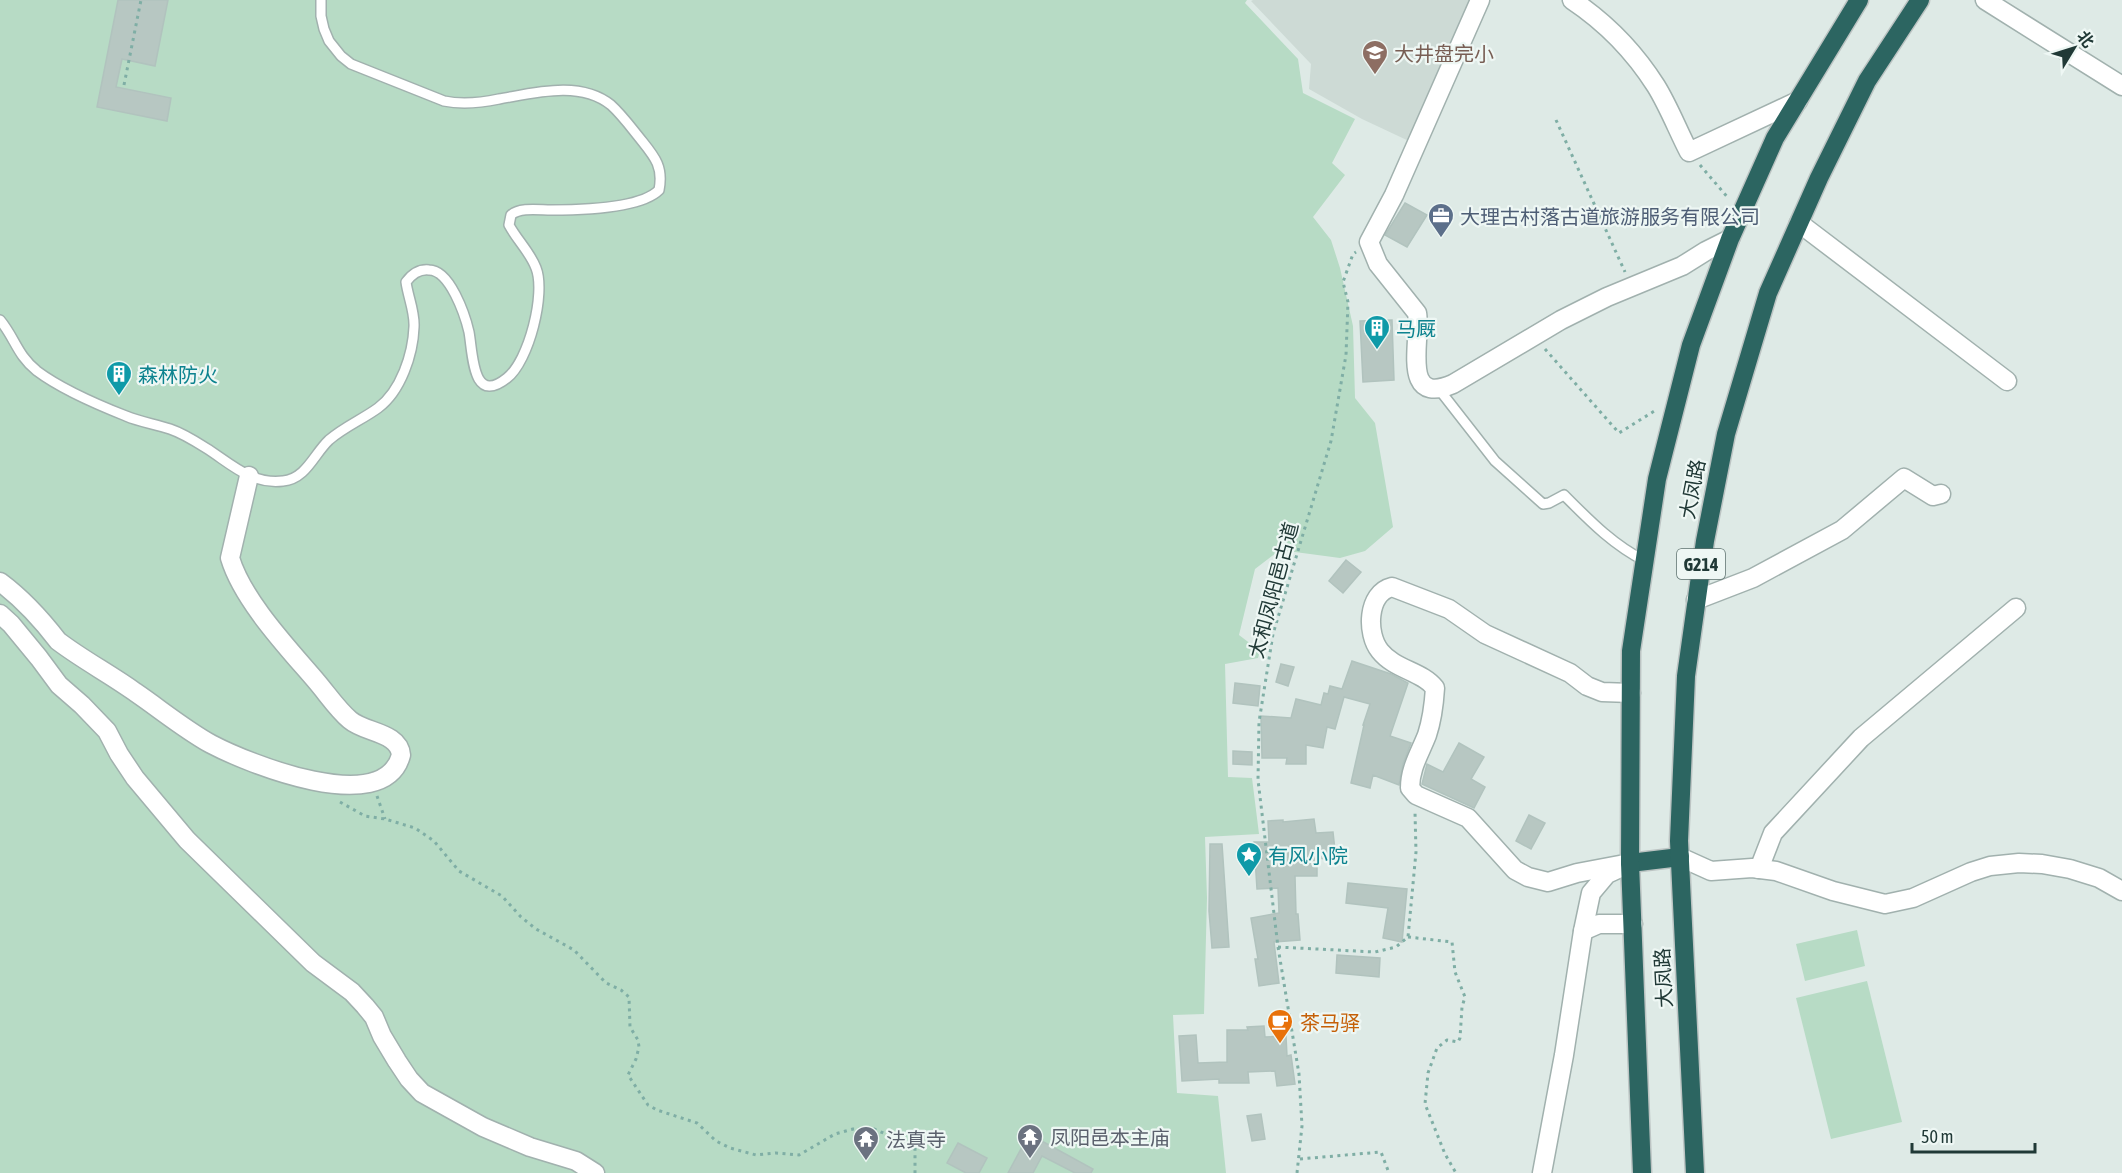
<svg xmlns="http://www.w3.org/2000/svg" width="2122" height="1173" font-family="'Asap Condensed','Noto Sans SC',sans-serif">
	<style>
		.built { fill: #cddad5 }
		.green { fill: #b7dbc5 }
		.building { fill: #b7c7c2; stroke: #b1c3be; stroke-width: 1.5 }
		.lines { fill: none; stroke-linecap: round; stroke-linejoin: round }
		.lane-casing { stroke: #a1b1ae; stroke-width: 12 }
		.street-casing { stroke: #a1b1ae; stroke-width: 21 }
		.highway-casing { stroke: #bcc4c3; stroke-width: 21 }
		.path { stroke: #7faea5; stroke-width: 3; stroke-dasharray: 3 4.5; stroke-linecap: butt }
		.lane { stroke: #fff; stroke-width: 9 }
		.street { stroke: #fff; stroke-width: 18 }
		.highway { stroke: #2c6561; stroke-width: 18 }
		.labels { text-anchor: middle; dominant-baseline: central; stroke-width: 4.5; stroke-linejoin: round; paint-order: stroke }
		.shield { fill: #eef7f4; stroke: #5e726f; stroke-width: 1.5 }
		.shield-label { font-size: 18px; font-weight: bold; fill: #203936 }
		.education-label { font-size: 20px; fill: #785e54; stroke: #eef7f4; text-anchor: start }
		.service-label { font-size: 20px; fill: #4e5e75; stroke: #eef7f4; text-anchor: start }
		.culture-label { font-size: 20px; fill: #0d838f; stroke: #eef7f4; text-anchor: start }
		.street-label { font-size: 20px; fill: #203936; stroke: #eef7f4 }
		.food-label { font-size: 20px; fill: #c56008; stroke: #eef7f4; text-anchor: start }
		.worship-label { font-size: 20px; fill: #5b616d; stroke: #eef7f4; text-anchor: start }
	</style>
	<rect width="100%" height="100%" fill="#deeae6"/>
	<path class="built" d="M1253 0H1475L1411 142 1362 119 1309 89 1311 64 1251 1Z"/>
	<g class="green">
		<path d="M0 0H1247L1245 3 1298 59 1303 93 1355 119 1332 163 1345 175 1313 217 1331 240 1340 268 1353 326 1355 398 1375 423 1393 527 1365 551 1340 558 1280 550 1255 569 1239 635 1260 651 1258 658 1225 664 1228 777 1252 778 1259 834 1205 837 1207 898 1204 1014 1173 1015 1177 1093 1218 1096 1226 1173H0Z"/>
		<path d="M1857 930 1865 966 1805 981 1796 944Z"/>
		<path d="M1867 981 1902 1122 1831 1139 1796 998Z"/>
	</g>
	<g class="building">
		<path d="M118 0H168L155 66 122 59 116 87 171 98 167 121 97 107Z"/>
		<path d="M1405 203 1427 215 1407 247 1385 235Z"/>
		<path d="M1392 320 1394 380 1363 382 1360 321Z"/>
		<path d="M1346 560 1361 572 1343 593 1329 581Z"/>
		<path d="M1352 661 1391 674 1408 683 1390 736 1411 743 1403 764 1399 785 1373 775 1370 788 1351 783 1364 725H1363L1370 704 1344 697 1335 729 1327 727 1323 748 1306 745V764H1286L1287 758H1262L1261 716 1291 718 1296 699 1321 705 1324 693 1328 694 1330 686 1342 689Z"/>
		<path d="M1281 664 1294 667 1288 686 1276 682Z"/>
		<path d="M1235 683 1260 686 1258 706 1233 703Z"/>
		<path d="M1459 743 1484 757 1471 779 1485 787 1474 808 1422 784 1427 764 1443 772Z"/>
		<path d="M1233 751 1252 752V765L1233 764Z"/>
		<path d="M1529 815 1545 823 1531 849 1516 841Z"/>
		<path d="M1314 819 1316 833 1333 832 1336 860 1317 858V876H1295L1296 914H1298L1300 940 1274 942 1279 983 1259 986 1255 959H1258L1251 918 1279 913 1278 888 1257 889 1254 842H1269L1268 821 1283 820V822Z"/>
		<path d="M1210 844H1222L1229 947 1212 948 1209 911Z"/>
		<path d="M1348 883 1407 889 1402 942 1383 938 1388 908 1346 903Z"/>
		<path d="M1337 955 1380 958 1379 977 1336 973Z"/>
		<path d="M1264 1026 1265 1037 1286 1036 1287 1056 1291 1055 1295 1084 1277 1086 1275 1071 1248 1072 1249 1083H1219V1079L1182 1081 1179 1036 1196 1035 1198 1063 1227 1062V1030H1248L1247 1027Z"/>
		<path d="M1261 1114 1265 1139 1252 1141 1247 1116Z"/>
		<path d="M1029 1134 1093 1169 1091 1173H1075L1042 1156 1033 1173H1008Z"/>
		<path d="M958 1143 987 1158 979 1173H966L947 1163Z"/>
	</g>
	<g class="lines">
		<defs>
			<g id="lane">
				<path d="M0 320C15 338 17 355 37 371 61 389 98 405 126 416 140 422 155 424 170 429 182 433 195 441 206 448 230 463 251 485 283 481 306 479 314 454 329 440 344 427 363 419 378 408 401 391 413 354 414 327 415 312 408 297 406 282 412 274 420 269 429 270 450 270 465 315 469 332 473 354 472 406 507 378 529 361 546 293 536 268 530 252 517 240 509 225L511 215C520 207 539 210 551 210 578 210 640 209 659 190 664 165 653 155 638 136 630 126 621 114 611 105 580 80 534 93 499 99 480 103 463 105 444 101L351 64 341 56 329 41 324 29 321 16V0"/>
				<path d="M1438 388 1495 461 1543 504 1549 503 1564 495C1589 520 1613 545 1645 561"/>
			</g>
			<g id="street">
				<path d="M1480 0 1394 195 1369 242 1378 264 1417 313C1422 338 1399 407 1453 384L1561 320 1607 297 1682 266 1706 251 1730 239"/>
				<path d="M1572 0C1605 22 1635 53 1656 86 1669 107 1678 131 1689 152L1798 101"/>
				<path d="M1985 0 2122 86"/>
				<path d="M1799 223 2007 381"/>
				<path d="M0 582C23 599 41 619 58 641 83 660 110 674 135 692 160 709 184 729 211 744 247 763 384 819 401 755 399 732 365 733 350 720 338 710 328 695 317 682 288 648 243 601 230 558L249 476"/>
				<path d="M1696 600 1753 578 1842 530 1904 478 1933 496 1941 494"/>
				<path d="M0 614 11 624 39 658 59 685 82 705 107 731 119 754 135 778 187 840 313 963 352 992 365 1006 374 1017 382 1036 397 1061 409 1079 422 1093 483 1127 530 1147 576 1161 595 1173"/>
				<path d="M1680 857 1711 871 1752 868 1776 871 1833 891 1885 904 1913 898 1971 872 1990 866 2019 863 2042 864 2070 869 2099 878 2122 891"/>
				<path d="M1630 863 1577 873 1548 882 1528 877 1515 870 1468 818 1416 795 1410 788C1410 768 1420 753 1427 735 1432 720 1434 704 1435 688 1422 671 1395 670 1380 651 1366 634 1367 593 1392 587L1449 609 1485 634 1570 673 1587 686 1602 692 1631 693"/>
				<path d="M1759 869 1773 833 1861 738 2016 608"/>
				<path d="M1583 931 1599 924H1633"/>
				<path d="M1542 1173 1564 1055 1583 931 1591 893 1607 874 1620 868"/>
			</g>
			<g id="highway">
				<path d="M1630 863 1680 857"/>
				<path d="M1642 1173 1630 863 1631 651 1657 479 1691 345 1730 239 1775 138 1859 0"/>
				<path d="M1695 1173 1679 841 1686 676 1705 541 1726 434 1768 293 1819 178 1867 81 1920 0"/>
			</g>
		</defs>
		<use href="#lane" class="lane-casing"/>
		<use href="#street" class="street-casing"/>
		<use href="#highway" class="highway-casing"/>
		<g class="path">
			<path d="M124 85 141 0"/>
			<path d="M1556 120 1625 272"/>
			<path d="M1700 165 1729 199"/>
			<path d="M1545 349 1619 433 1656 410"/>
			<path d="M377 796 385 819"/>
			<path d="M340 802 365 816 385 819 415 828 434 841 459 871 502 896 521 917 536 929 574 950 606 983 621 990 629 997 630 1027 638 1040 639 1047 636 1059 628 1075 648 1105 657 1110 697 1123 716 1141 730 1148 756 1155 776 1153 799 1155 835 1134 853 1129H874L888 1135 915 1138V1173"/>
			<path d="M1408 937 1452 942 1455 972 1465 997 1462 1007 1460 1038 1458 1042 1447 1040 1437 1048 1428 1073 1425 1104 1445 1154 1456 1173"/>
			<path d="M1278 947 1375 952 1396 947 1408 937 1416 852 1415 812"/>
			<path d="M1300 1159 1381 1152 1389 1173"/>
			<path d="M1297 1173 1302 1126 1299 1074 1278 947 1258 780 1259 722 1273 634 1331 441 1346 355 1348 302 1343 282 1353 254 1356 252"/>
		</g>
		<use href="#lane" class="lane"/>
		<use href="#street" class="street"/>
		<use href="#highway" class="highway"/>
	</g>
	<defs>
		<symbol id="school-pin" viewBox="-11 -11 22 30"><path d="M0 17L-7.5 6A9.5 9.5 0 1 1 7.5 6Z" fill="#8d6e63" stroke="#eef7f4"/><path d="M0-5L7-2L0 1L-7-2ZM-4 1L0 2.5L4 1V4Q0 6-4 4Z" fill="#fff"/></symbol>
		<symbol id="office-pin" viewBox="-11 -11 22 30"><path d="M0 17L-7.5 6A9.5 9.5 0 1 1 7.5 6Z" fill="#5c6f8a" stroke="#eef7f4"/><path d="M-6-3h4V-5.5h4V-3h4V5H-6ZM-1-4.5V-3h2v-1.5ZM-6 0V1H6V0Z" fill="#fff"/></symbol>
		<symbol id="building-pin" viewBox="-11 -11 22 30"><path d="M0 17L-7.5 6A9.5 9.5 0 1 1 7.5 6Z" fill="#0f9aa8" stroke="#eef7f4"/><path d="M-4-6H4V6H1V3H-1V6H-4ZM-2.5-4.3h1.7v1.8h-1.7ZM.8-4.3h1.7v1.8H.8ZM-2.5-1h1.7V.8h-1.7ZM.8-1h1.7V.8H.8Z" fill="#fff"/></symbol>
		<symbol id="sight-pin" viewBox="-11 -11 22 30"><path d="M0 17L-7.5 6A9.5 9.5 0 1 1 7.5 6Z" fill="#0f9aa8" stroke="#eef7f4"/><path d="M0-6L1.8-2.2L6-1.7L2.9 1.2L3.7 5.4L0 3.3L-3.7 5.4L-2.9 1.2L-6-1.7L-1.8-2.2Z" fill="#fff"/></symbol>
		<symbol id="cafe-pin" viewBox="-11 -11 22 30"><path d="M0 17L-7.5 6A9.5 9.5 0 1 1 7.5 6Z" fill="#e8710a" stroke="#eef7f4"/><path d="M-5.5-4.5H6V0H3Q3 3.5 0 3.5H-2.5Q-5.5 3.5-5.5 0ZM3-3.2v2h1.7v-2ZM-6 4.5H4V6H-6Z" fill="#fff"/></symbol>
		<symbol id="temple-pin" viewBox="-11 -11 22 30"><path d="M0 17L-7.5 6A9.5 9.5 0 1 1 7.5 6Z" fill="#6b7280" stroke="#eef7f4"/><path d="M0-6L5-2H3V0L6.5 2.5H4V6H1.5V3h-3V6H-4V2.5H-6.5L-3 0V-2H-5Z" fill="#fff"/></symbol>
	</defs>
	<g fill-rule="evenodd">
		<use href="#school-pin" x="1360" y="38" width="30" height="40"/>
		<use href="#office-pin" x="1426" y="201" width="30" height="40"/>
		<use href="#building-pin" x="1362" y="313" width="30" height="40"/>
		<use href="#building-pin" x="104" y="359" width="30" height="40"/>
		<use href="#sight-pin" x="1234" y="840" width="30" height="40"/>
		<use href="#cafe-pin" x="1265" y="1007" width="30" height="40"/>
		<use href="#temple-pin" x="1015" y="1122" width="30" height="40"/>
		<use href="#temple-pin" x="851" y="1124" width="30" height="40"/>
	</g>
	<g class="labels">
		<rect class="shield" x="1677" y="549" width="48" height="30" rx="4.5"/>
		<g class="shield-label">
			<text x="1701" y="564">G214</text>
		</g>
		<g class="education-label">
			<text x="1394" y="53">大井盘完小</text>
		</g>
		<g class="service-label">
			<text x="1460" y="216">大理古村落古道旅游服务有限公司</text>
		</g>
		<g class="culture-label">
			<text x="1396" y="328">马厩</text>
			<text x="138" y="374">森林防火</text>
			<text x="1268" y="855">有风小院</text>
		</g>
		<g class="street-label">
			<text transform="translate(1692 489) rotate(-79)">大凤路</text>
			<text transform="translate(1273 590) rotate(-75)">太和凤阳邑古道</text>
			<text transform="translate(1663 978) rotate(-93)">大凤路</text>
		</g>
		<g class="food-label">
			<text x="1300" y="1022">茶马驿</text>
		</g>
		<g class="worship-label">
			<text x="1050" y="1137">凤阳邑本主庙</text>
			<text x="886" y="1139">法真寺</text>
		</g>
	</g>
	<g transform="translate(2074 48) rotate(52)" stroke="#eef7f4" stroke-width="4.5" paint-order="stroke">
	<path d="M0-4.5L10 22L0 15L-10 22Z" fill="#203936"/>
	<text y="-9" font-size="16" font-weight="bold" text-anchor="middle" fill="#203936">北</text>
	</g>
	<path d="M1912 1143v9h123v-9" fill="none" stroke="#203936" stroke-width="3"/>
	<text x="1921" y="1143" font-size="18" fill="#203936" stroke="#eef7f4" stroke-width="4.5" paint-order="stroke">50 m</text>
</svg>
